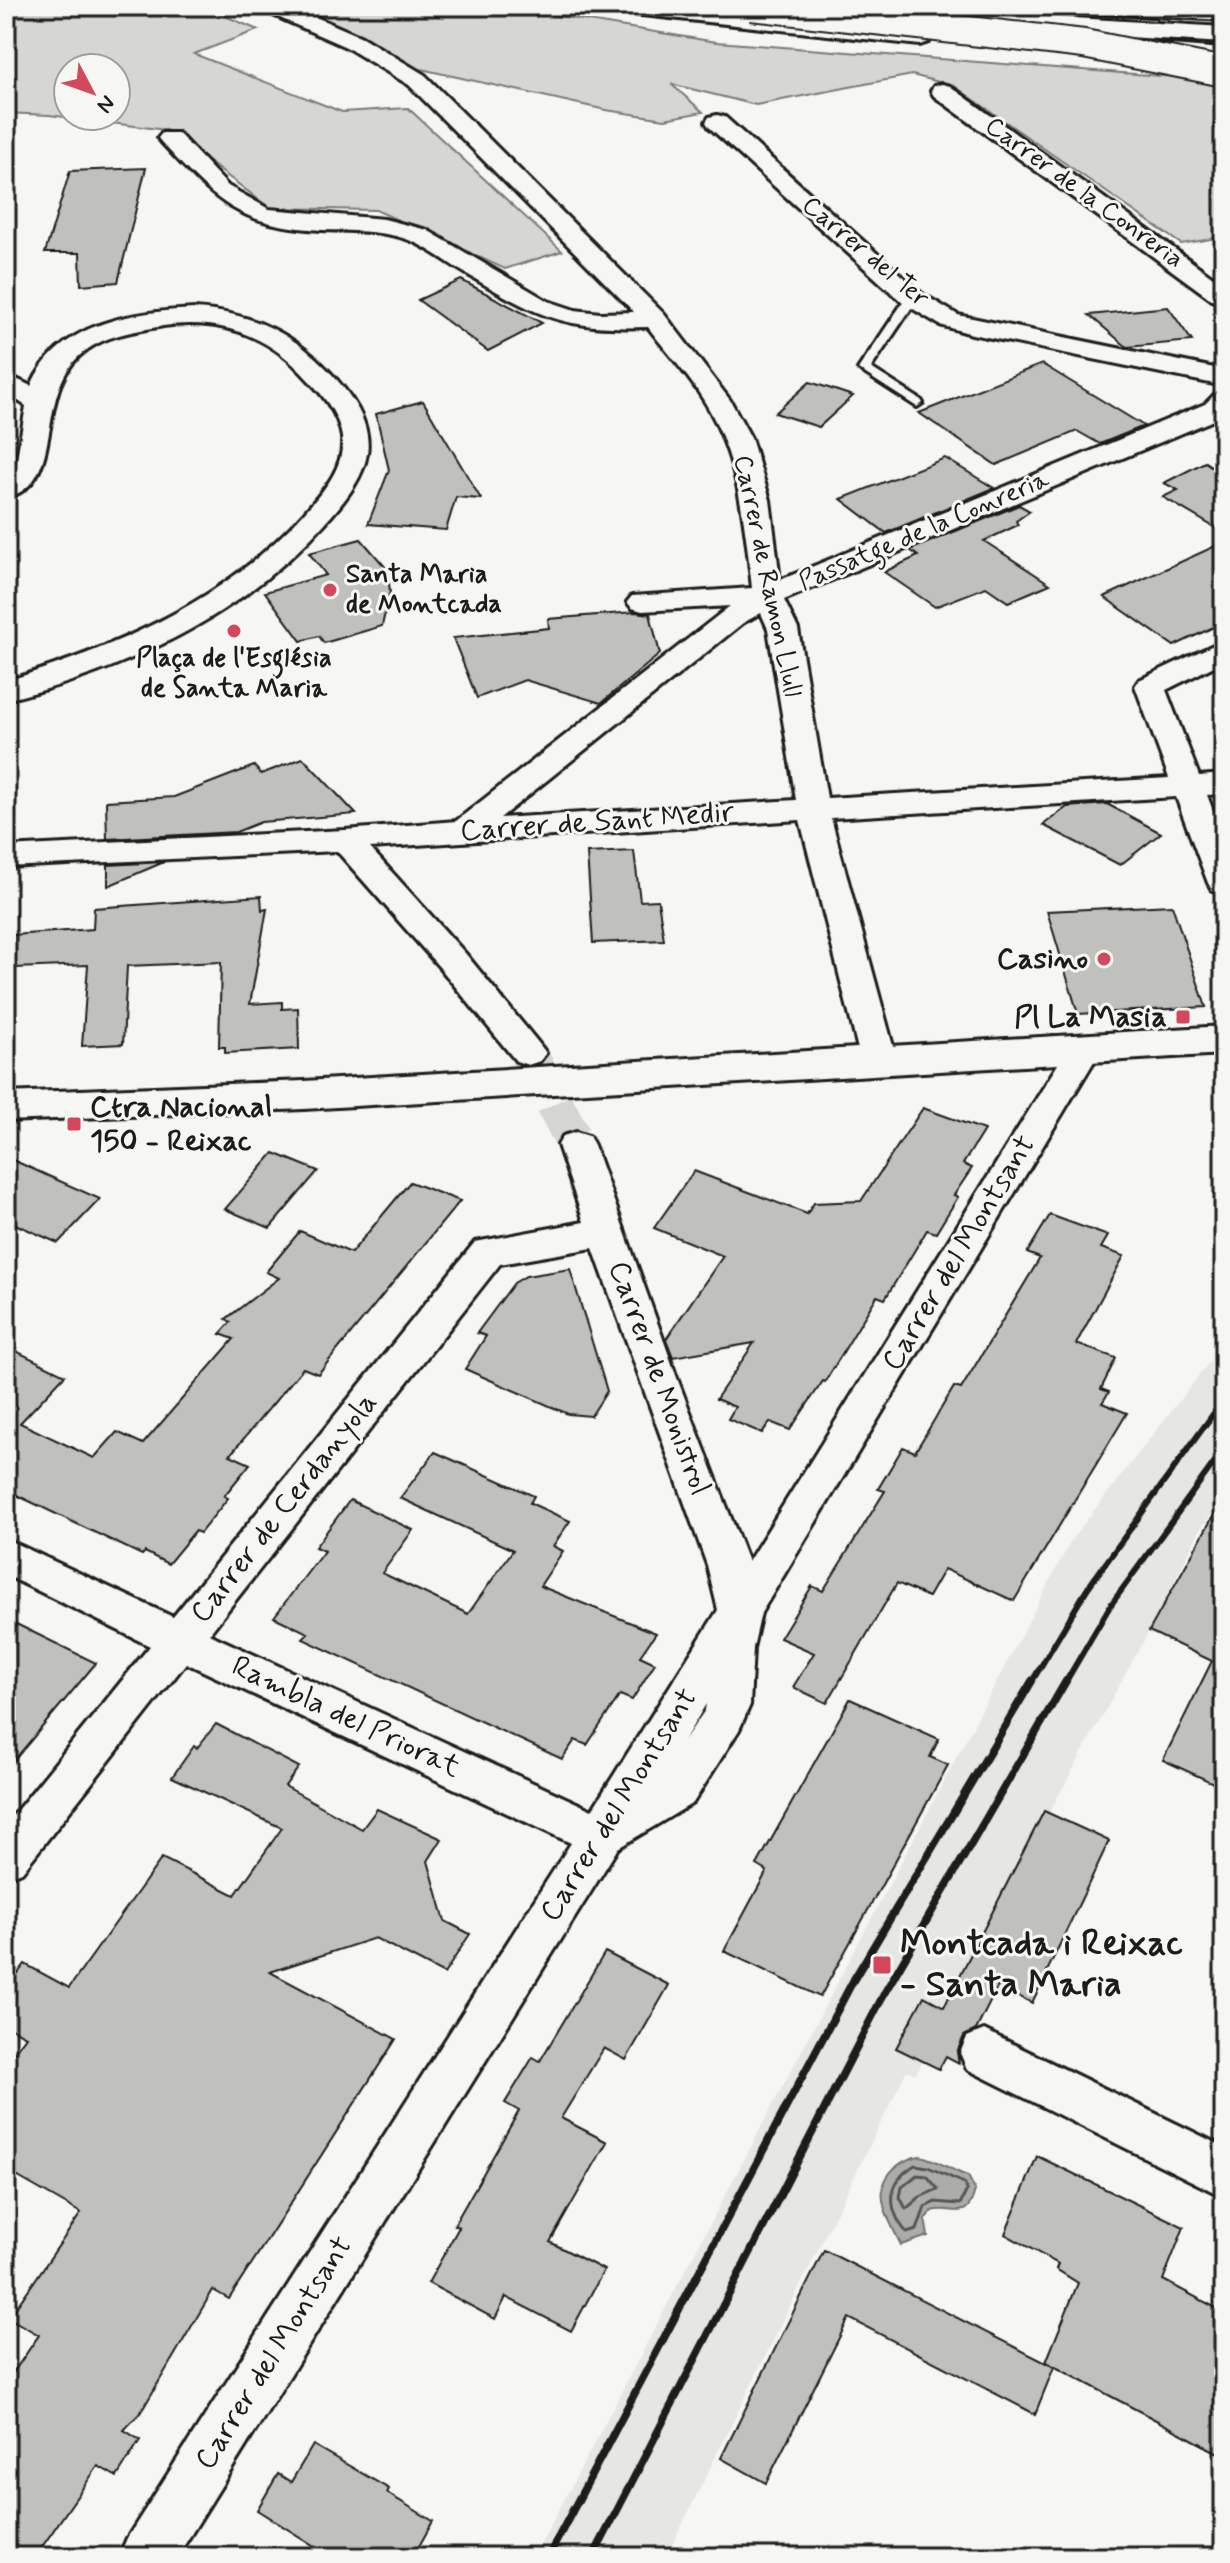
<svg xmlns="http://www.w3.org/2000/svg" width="1230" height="2563" font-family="Mynerve,sans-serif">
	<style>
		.built { fill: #e6e6e2 }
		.green { fill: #d6d6d2; stroke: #797977; stroke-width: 2; fill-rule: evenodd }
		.water { fill: #acaca9; stroke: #727271; stroke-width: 2 }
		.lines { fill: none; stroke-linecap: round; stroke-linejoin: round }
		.shore { stroke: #565654; stroke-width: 3 }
		.building { fill: #c0c0bd; stroke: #1c1c1c; stroke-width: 2 }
		.minor-tunnel { stroke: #d5d5d2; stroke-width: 38; stroke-dasharray: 38 19; stroke-linecap: butt }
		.service-casing { stroke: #1c1c1c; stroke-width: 6 }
		.minor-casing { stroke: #1c1c1c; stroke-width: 6 }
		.secondary-casing { stroke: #1c1c1c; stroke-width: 6 }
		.trunk-casing { stroke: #1c1c1c; stroke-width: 6 }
		.motorway-casing { stroke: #1c1c1c; stroke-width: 6 }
		.service { fill: #f6f6f2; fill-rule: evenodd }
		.minor { fill: #f6f6f2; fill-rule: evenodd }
		.secondary { fill: #f6f6f2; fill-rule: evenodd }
		.trunk { fill: #f6f6f2; fill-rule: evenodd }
		.motorway { fill: #f6f6f2; fill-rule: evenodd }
		.rail-far1 { stroke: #1c1c1c; stroke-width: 6 }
		.rail { stroke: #1c1c1c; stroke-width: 8 }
		.trunk-bridge-casing { stroke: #1c1c1c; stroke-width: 32; stroke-linecap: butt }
		.trunk-bridge { stroke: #f6f6f2; stroke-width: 28 }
		.poi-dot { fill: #d1495b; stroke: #f6f6f2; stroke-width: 3 }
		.labels { text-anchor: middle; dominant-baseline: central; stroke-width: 6; stroke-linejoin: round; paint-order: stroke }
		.far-street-label { font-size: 26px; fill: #1c1c1c; stroke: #f6f6f2 }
		.far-poi-label { font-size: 26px; font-weight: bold; fill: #1c1c1c; stroke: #f6f6f2; text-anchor: start }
		.street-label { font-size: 30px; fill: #1c1c1c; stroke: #f6f6f2 }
		.poi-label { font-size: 30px; font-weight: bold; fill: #1c1c1c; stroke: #f6f6f2; text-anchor: end }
		.near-poi-label { font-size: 36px; font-weight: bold; fill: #1c1c1c; stroke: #f6f6f2; text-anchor: start }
	</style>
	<rect width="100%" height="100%" fill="#f6f6f2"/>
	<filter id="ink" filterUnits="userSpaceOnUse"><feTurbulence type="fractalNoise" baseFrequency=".0125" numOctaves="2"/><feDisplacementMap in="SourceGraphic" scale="16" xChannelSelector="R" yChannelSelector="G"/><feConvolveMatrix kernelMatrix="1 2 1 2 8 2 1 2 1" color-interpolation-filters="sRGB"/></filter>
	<g filter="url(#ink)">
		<path class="built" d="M1224 1343V1499L1201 1528 1149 1631 944 2004 979 2024 960 2064 946 2058 939 2070 922 2062 916 2074 907 2070 666 2557H534L1072 1539Z"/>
		<g class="green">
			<path d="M6 6H202L258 30 194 54 342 112 408 108 562 251 505 269 376 210 270 208 166 130 49 115 6 113ZM68 68H116V116H68Z"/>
			<path d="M301 6H497L716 42 1201 79 1224 87V237L1181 244 954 86 912 75 756 105 671 84 703 112 665 119 606 110 412 67Z"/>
		</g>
		<path class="water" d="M920 2156C937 2159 951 2171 968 2176L975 2190C967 2224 955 2205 932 2211L925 2219 928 2236 901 2245C889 2220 869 2189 896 2167 903 2161 910 2157 920 2156Z"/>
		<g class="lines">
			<g class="shore">
				<path d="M915 2165 928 2167 964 2183 967 2190 960 2204 935 2202 925 2207 917 2230 907 2233C887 2209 886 2182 915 2165Z"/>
				<path d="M917 2175 927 2176 938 2189 920 2197 906 2209 900 2197 902 2187Z"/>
			</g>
		</g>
		<g class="building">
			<path d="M146 168 118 282 81 285 80 253H45L70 171Z"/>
			<path d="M461 280 542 323 488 351 418 300Z"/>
			<path d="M1168 307 1192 341 1127 347 1089 315Z"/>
			<path d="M1042 364 1144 426 1100 444 1077 431 996 465 919 413Z"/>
			<path d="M810 382 853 396 819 427 775 413Z"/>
			<path d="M423 401 481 499 456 497 446 530 368 524 389 470 376 414Z"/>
			<path d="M945 458 994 488 886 533 841 499Z"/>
			<path d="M1205 462 1220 472 1224 470V533L1163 497 1178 490 1164 483Z"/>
			<path d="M1019 505 1030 511 1016 521 1018 525 984 541 1050 584 1008 602 986 587 935 607 884 572 918 556 910 550Z"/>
			<path d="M361 539 387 569 390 591 382 626 324 643 319 636 301 641 265 592 326 575 309 553Z"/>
			<path d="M1224 542V622L1174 646 1104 597Z"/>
			<path d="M635 612 650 614 660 654 601 703 525 680 477 698 453 638 549 628 548 619Z"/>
			<path d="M303 758 356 814 261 822 236 832 107 839 106 801 174 797 254 766 261 774Z"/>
			<path d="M1107 804 1161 833 1120 865 1043 825 1067 807Z"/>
			<path d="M634 851 640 901 658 900 664 940 593 943 587 853Z"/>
			<path d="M164 862 108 886V865Z"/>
			<path d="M261 896 262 910 267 909 250 1004 282 1002V1009L298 1008 299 1049 225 1053V1047H219L221 962 127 966 123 1044 82 1046 88 965 15 968 13 935 93 929 94 908Z"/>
			<path d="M1172 905 1206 1007 1078 1014 1047 911Z"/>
			<path d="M923 1108 984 1130 963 1164 972 1168 954 1195 958 1197 936 1233 927 1230 885 1299 877 1296 825 1382 823 1381 790 1430 770 1422 762 1433 728 1419 735 1407 716 1399 754 1343 673 1357 666 1339 723 1256 654 1228 694 1171 807 1214 814 1203 861 1201Z"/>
			<path d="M274 1153 318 1171 270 1228 225 1209Z"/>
			<path d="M6 1157 100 1199 58 1243 6 1220Z"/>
			<path d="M410 1182 460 1201 318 1374 303 1368 230 1455 250 1464 224 1496 228 1498 200 1533 195 1531 168 1564 145 1552 142 1555 6 1490V1346L65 1375 20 1423 94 1458 117 1432 143 1444 234 1339 220 1334 231 1322 226 1319 279 1278 266 1272 300 1231 351 1253Z"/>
			<path d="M1050 1215 1108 1236 1101 1248 1124 1256 1076 1344 1116 1358 1101 1389 1109 1392 1102 1403 1127 1413 1014 1601 944 1569 928 1597 897 1583 827 1703 793 1687 814 1653 780 1638 812 1586 823 1591 885 1491 878 1489 903 1447 915 1452 954 1387 961 1389 1040 1258 1027 1253Z"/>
			<path d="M570 1269 607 1391 591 1416 568 1414 465 1369 486 1336 477 1333 514 1283 526 1276Z"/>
			<path d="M435 1452 534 1496 530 1503 570 1521 553 1546 563 1551 540 1586 656 1633 640 1656 655 1663 632 1700 620 1695 587 1745 575 1740 562 1759 303 1639 308 1633 274 1617 324 1551 315 1547 350 1500 413 1530 382 1573 468 1614 513 1550 400 1498Z"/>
			<path d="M1224 1497V1788L1163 1760 1212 1661 1149 1631Z"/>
			<path d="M6 1619 96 1663 6 1770Z"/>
			<path d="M850 1699 939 1739 930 1757 948 1765 820 1997 724 1951 767 1871 757 1865Z"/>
			<path d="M216 1724 299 1767 285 1786 362 1829 377 1809 442 1839 428 1861 445 1921 470 1934 444 1974 375 1938 270 1972 396 2039 229 2299 213 2290 141 2412 124 2430 140 2440 117 2477 98 2466 35 2557H6V2383L39 2335 9 2318 81 2213 6 2170V2063L26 2036 6 2025V1989L25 1964 69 1988 162 1858 235 1895 282 1828 172 1777 194 1746 197 1748Z"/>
			<path d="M1044 1811 1109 1841 1032 2003 998 1986 976 2030 964 2036 957 2052 959 2063 946 2056 939 2069 896 2048 924 1996 944 2007Z"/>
			<path d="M605 1952 669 1985 626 2060 604 2048 561 2118 607 2142 550 2242 604 2270 571 2331 506 2297 495 2319 428 2283 459 2227 454 2225 519 2111 505 2103 533 2057 540 2061Z"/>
			<path d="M1037 2156 1184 2227 1163 2280 1224 2312V2456L1046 2362 1078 2283 1056 2269 1058 2264 1005 2234Z"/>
			<path d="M824 2250 1054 2367 1035 2414 849 2318 766 2483 721 2458Z"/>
			<path d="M313 2445 389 2489 387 2493 433 2521 413 2557H332L257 2510 278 2474 291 2482Z"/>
		</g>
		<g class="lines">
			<path class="minor-tunnel" d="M528 1053 576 1145"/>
			<defs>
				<path id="service" d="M912 294 918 298 871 368 921 400 923 403 917 407 858 369 908 295Z"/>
				<g id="minor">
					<path d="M261 6H290L362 37 425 75 664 314 730 400 751 438 770 500 780 580 1205 404 1215 394 1224 392 1223 416 784 600 798 629 827 798 1169 778 1135 686 1139 680 1224 640V661L1166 690 1199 776 1224 774V794L1207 795 1224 840V894L1212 890 1208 883 1176 797 831 818 897 1061 891 1070 879 1073 867 1070 861 1061 800 820 370 848 465 953 540 1045 546 1053 540 1061 528 1065 516 1061 441 969 337 851 6 867V847L345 830 456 821 730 606 642 611 632 608 627 602 632 596 752 588C745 527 740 466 710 411 694 381 668 354 648 327 560 330 538 316 465 273 446 262 427 246 406 239 379 230 350 231 322 230 237 225 217 202 162 143L158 138 162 133H178L228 186 269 209 384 219 427 230 548 301 575 310 600 313 634 312 409 85 346 47 264 11ZM761 613 768 629 796 800 500 818 743 623Z"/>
					<path d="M942 84 950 86 1224 285V305L1215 302 934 96 931 91 934 86Z"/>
					<path d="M717 115 725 117 921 293 958 315 1224 370V386L972 334 940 325 903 303 709 127 706 122 709 117Z"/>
					<path d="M195 309C254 313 298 335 337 380 386 436 372 471 326 522 242 616 127 670 6 700V681C118 646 222 603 302 515 322 492 345 469 342 437 338 410 318 390 300 371 264 333 215 318 163 326 137 331 110 334 88 349 30 388 70 482 6 498V477L16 464 26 406 6 393V374L31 386C59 322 132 312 195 309Z"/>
					<path d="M1085 1036 1097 1040 1102 1048 761 1613 753 1648 750 1705 739 1730 693 1803 618 1848 177 2557H119L127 2538 571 1843 186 1663 22 1872 6 1878V1824L150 1646 6 1575V1539L173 1617 475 1242 584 1222 558 1145 563 1136 576 1132 589 1136 594 1145 677 1378 748 1562 1073 1040ZM593 1248 707 1565 718 1610 592 1810 209 1634 500 1264ZM706 1704 705 1710 683 1742Z"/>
					<path d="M984 2030 1224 2147V2197L967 2069 960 2053 967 2037Z"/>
				</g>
				<path id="secondary" d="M1224 1026V1054L304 1109 6 1121V1093L304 1081Z"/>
				<path id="trunk" d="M902 6H1004L1009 14 1224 27V43L967 27 958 24 956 16 905 11Z"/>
				<g id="motorway">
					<path d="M612 6H695L920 29 929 32 933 37 929 42 920 45 624 13 615 11Z"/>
					<path d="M1087 6H1224V20L1099 13 1090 11Z"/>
					<path d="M1157 44 1224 49V65L1148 57 1144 52 1148 47Z"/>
				</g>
			</defs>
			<use href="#service" class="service-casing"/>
			<use href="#minor" class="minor-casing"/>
			<use href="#secondary" class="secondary-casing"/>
			<use href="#trunk" class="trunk-casing"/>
			<use href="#motorway" class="motorway-casing"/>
			<use href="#service" class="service"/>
			<use href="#minor" class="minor"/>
			<use href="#secondary" class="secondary"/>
			<use href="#trunk" class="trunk"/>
			<use href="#motorway" class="motorway"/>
			<g class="rail-far1">
				<path d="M1031 1683 1087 1589 1224 1399"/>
				<path d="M1065 1683 1110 1606 1224 1449"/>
			</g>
			<g class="rail">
				<path d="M548 2557 854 1979 1032 1681"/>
				<path d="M593 2557 885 1992 1066 1681"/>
			</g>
			<defs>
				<path id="trunk-bridge" d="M751 6 1084 44 1224 72"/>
			</defs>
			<use href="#trunk-bridge" class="trunk-bridge-casing"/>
			<use href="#trunk-bridge" class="trunk-bridge"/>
		</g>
	</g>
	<g class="poi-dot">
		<circle cx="330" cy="590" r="8"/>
		<circle cx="234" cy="631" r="8"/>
		<circle cx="1104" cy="959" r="8"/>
		<rect x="1175" y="1009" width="16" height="16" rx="4"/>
		<rect x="66" y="1116" width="16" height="16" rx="4"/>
		<rect x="872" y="1955" width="20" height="20" rx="4"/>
	</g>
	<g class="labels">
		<g class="far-street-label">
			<text transform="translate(1084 193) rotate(36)">Carrer de la Conreria</text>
			<text transform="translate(865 252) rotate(40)">Carrer del Ter</text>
			<text transform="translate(924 531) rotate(-23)">Passatge de la Conreria</text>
			<text transform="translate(767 576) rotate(78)">Carrer de Ramon Llull</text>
		</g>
		<g class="far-poi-label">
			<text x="346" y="575">Santa Maria<tspan x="346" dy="30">de Montcada</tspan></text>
			<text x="234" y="659" text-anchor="middle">Plaça de l'Església<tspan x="234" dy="30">de Santa Maria</tspan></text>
		</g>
		<g class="street-label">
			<text transform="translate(597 822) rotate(-4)">Carrer de Sant Medir</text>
			<text transform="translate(959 1253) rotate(-59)">Carrer del Montsant</text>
			<text transform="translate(659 1378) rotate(70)">Carrer de Monistrol</text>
			<text transform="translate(284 1508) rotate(-52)">Carrer de Cerdanyola</text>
			<text transform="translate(346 1717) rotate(25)">Rambla del Priorat</text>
			<text transform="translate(619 1805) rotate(-58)">Carrer del Montsant</text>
			<text transform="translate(274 2353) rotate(-58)">Carrer del Montsant</text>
		</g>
		<g class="poi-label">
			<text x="1088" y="959">Casino</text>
			<text x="1167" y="1017">Pl La Masia</text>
			<text x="90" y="1107" text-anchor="start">Ctra Nacional<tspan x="90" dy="34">150 - Reixac</tspan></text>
		</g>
		<g class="near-poi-label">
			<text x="900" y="1944">Montcada i Reixac<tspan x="900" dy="41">- Santa Maria</tspan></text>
		</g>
	</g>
	<rect width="1230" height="2563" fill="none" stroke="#f6f6f2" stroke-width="32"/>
	<rect x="16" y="16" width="1198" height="2531" fill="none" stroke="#1c1c1c" stroke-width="3" filter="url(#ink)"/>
	<g transform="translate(92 92) rotate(131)"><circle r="38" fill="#f6f6f2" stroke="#9f9f9c" stroke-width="2"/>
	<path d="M0-6L14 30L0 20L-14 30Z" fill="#d1495b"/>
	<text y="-12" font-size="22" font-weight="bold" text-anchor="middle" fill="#1c1c1c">N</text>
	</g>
</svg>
